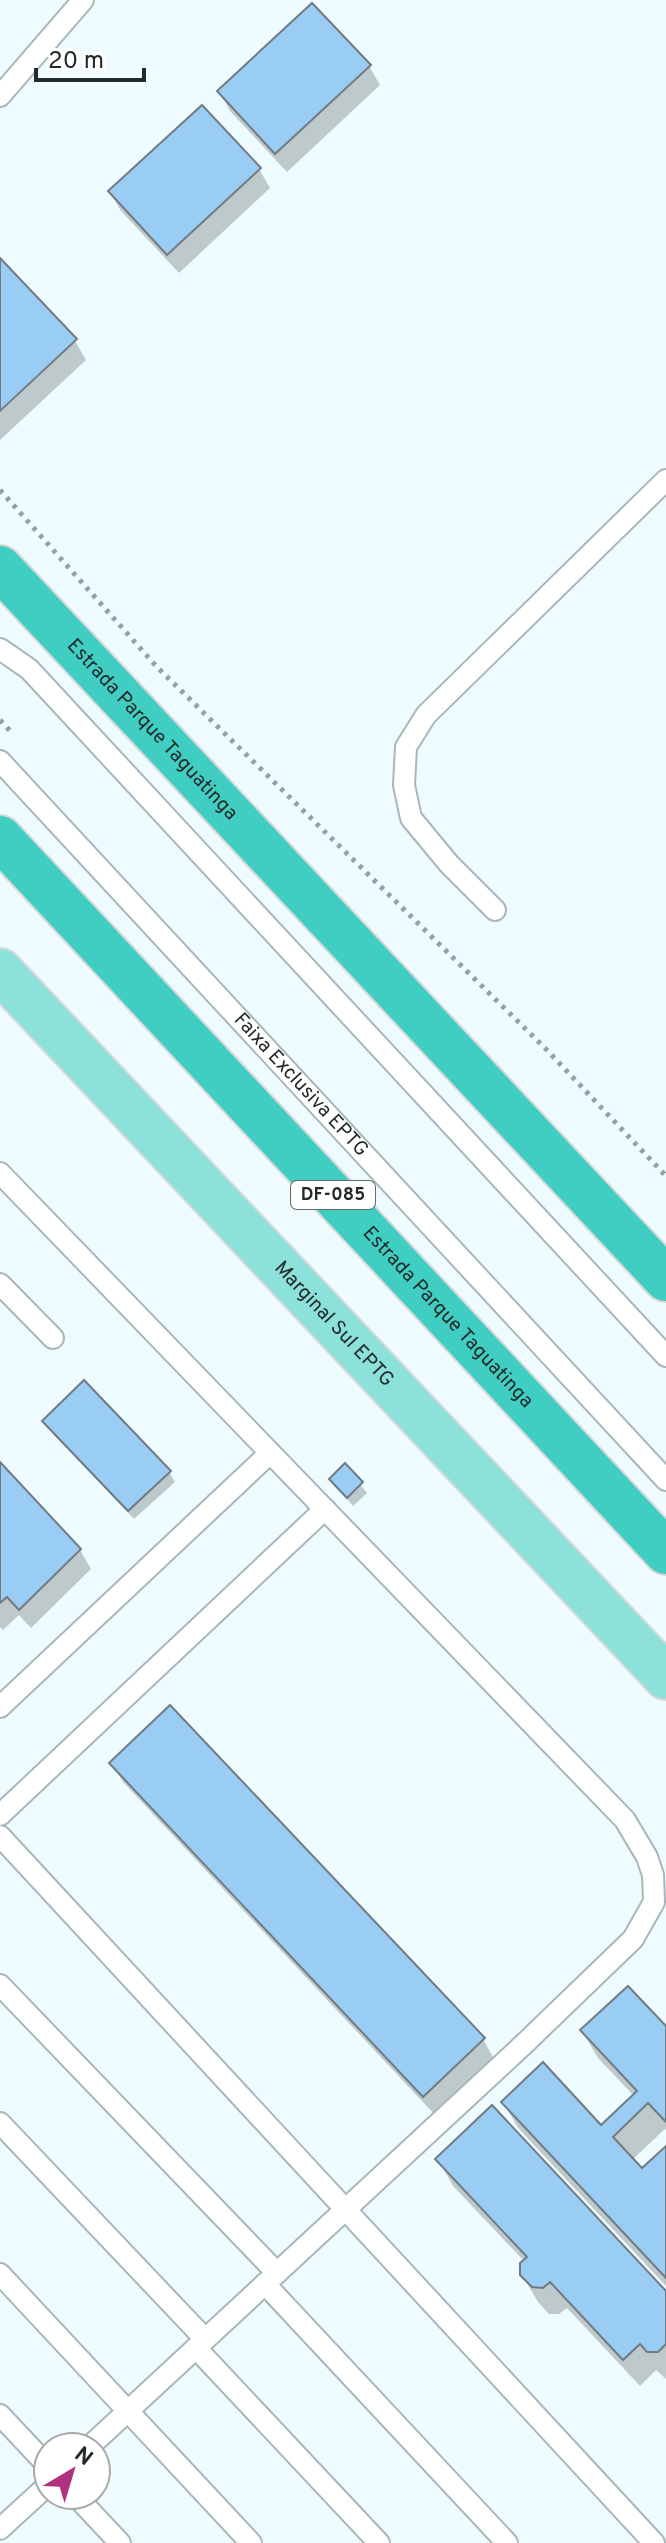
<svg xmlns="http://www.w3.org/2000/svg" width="666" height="2543" font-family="Overpass,sans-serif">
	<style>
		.shadow { fill: #0003 }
		.building { fill: #9acdf3; stroke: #727b82; stroke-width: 2 }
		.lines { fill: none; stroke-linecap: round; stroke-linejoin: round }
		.lane-casing { stroke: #aab7ba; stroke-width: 24 }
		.primary-casing { stroke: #d8d8d9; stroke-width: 48 }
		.highway-casing { stroke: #d8d8d9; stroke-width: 48 }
		.path { stroke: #96a0a2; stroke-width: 5; stroke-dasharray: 4 6; stroke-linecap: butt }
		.lane { stroke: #fff; stroke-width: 20 }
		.primary { stroke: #8ce2db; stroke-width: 44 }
		.highway { stroke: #40cec3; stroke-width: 44 }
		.labels { text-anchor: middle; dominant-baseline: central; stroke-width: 6; stroke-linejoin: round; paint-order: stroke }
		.shield { fill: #fff; stroke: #66696a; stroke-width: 2 }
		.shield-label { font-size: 18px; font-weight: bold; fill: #24292a }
		.street-label { font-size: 20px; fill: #24292a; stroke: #fff }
	</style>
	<rect width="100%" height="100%" fill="#eefcff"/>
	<g class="shadow">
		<path d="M369 66 380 85 287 172 230 111 219 91Z"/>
		<path d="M259 169 270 188 179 273 121 211 110 192Z"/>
		<path d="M0 261 75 341 86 360 0 440Z"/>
		<path d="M44 1421 169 1472 175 1482 134 1519 50 1430Z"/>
		<path d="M0 1465 80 1550 91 1569 31 1628 19 1615 3 1630 0 1627Z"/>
		<path d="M345 1466 367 1493 353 1506 331 1479Z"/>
		<path d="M112 1763 483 2039 494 2059 435 2115 123 1782Z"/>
		<path d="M666 2029V2130L665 2129 632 2160 641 2171 666 2149V2286L519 2129 503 2102 601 2128 634 2096 598 2058 582 2031Z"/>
		<path d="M438 2159 666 2294V2379L656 2370 640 2386 567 2308 559 2314H549L538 2302 522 2275 525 2262 453 2186Z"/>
	</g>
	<g class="building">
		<path d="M312 3 371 65 275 154 217 91Z"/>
		<path d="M202 105 261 168 167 255 108 191Z"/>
		<path d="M0 258 77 339 0 411Z"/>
		<path d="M84 1380 171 1471 128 1511 42 1421Z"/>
		<path d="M0 1462 81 1549 19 1610 7 1597 0 1603Z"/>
		<path d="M345 1463 363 1482 347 1498 329 1479Z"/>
		<path d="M170 1705 485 2038 423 2097 109 1763Z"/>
		<path d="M628 1986 666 2026V2122L648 2103 613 2137 642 2168 666 2146V2278L501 2102 543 2062 601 2125 637 2091 580 2030Z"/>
		<path d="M492 2105 666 2291V2344L658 2352H647L640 2344 623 2360 550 2282 543 2288 532 2287 520 2275V2263L527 2257 435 2159Z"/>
	</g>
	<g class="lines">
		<defs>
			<g id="lane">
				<path d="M0 96 83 0"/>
				<path d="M0 649 29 669 666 1356"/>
				<path id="s1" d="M0 761 666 1480"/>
				<path d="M495 910 449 864 411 818 404 785 406 747 426 715 666 480"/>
				<path d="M0 1173 625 1820 647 1857 653 1875 654 1902 633 1939 523 2045 89 2447"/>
				<path d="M0 1284 53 1338"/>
				<path d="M0 1707 270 1453"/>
				<path d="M0 1815 325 1509"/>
				<path d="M0 1836 654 2543"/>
				<path d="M0 1985 277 2273"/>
				<path d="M0 2123 205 2339"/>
				<path d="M0 2274 251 2543"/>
				<path d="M265 2284 507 2543"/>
				<path d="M196 2348 379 2543"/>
				<path d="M0 2415 48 2466"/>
				<path d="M75 2495 120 2543"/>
				<path d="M0 2529 48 2485"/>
			</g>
			<g id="primary">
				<path id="s2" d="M0 971 666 1677"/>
			</g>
			<g id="highway">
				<path id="s3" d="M0 568 666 1279"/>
				<path id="s4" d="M0 838 666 1552"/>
			</g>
		</defs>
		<use href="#lane" class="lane-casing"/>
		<use href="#primary" class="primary-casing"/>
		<use href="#highway" class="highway-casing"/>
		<g class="path">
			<path d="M0 490 156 666 544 1047 666 1176"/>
			<path d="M0 720 13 734"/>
		</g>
		<use href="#lane" class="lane"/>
		<use href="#primary" class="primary"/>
		<use href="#highway" class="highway"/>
	</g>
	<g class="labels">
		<rect class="shield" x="291" y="1181" width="84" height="28" rx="6"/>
		<g class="shield-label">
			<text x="333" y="1195">DF-085</text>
		</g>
		<g class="street-label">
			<text stroke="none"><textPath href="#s3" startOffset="222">Estrada Parque Taguatinga</textPath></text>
			<text stroke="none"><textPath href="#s1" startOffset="442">Faixa Exclusiva EPTG</textPath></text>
			<text stroke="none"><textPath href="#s4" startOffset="656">Estrada Parque Taguatinga</textPath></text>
			<text stroke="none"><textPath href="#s2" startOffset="486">Marginal Sul EPTG</textPath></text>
		</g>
	</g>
	<g transform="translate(72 2471) rotate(38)"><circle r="38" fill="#ffffff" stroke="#a7a9aa" stroke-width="2"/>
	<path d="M0-6L14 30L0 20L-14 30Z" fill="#b1317e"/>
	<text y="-12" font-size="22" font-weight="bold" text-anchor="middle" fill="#24292a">N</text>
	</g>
	<path d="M36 68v12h108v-12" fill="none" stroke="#24292a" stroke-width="4"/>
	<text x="48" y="68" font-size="24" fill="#24292a" stroke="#ffffff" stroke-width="6" paint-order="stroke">20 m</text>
</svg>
